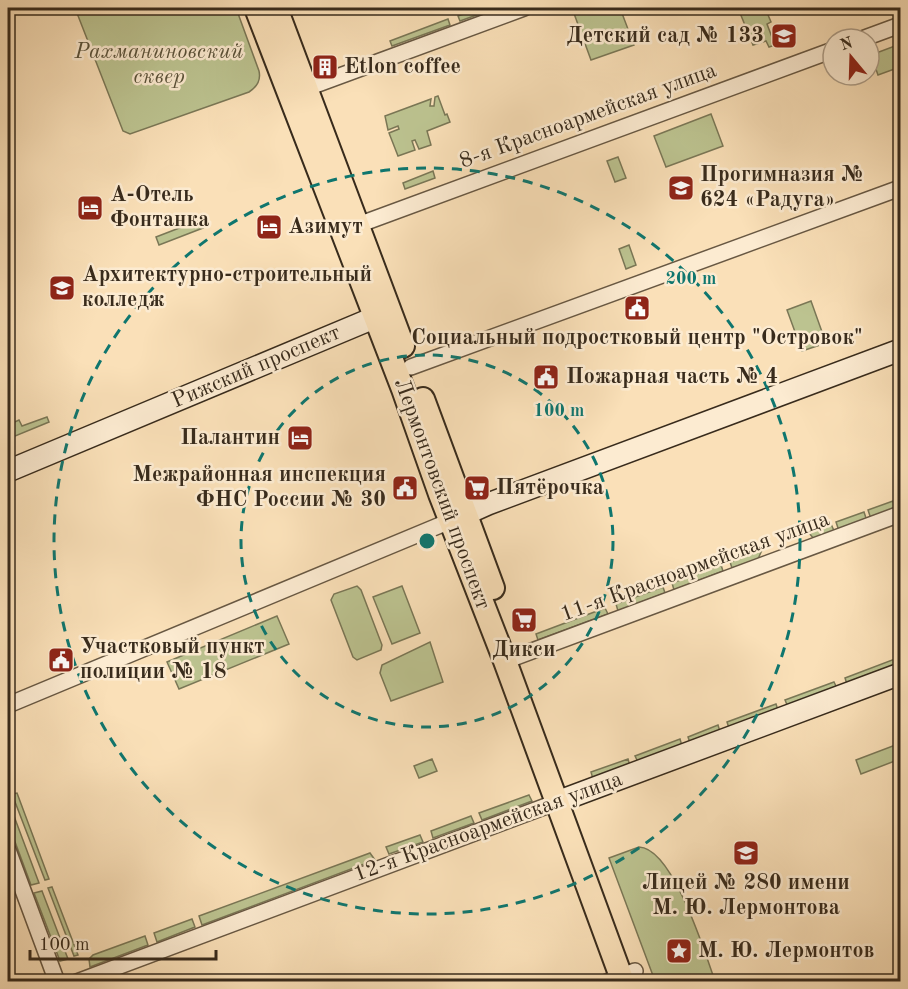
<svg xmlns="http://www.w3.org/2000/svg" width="908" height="989" font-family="'Old Standard TT',serif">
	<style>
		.green { fill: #bcc390; stroke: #7a7756; stroke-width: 1.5 }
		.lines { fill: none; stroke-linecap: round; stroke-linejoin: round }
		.street-casing { stroke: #685843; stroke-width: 18 }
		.secondary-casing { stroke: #382b1c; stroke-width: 24 }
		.primary-casing { stroke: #382b1c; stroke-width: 26 }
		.street { stroke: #fcebd1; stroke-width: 15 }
		.secondary { stroke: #fcebd1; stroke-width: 21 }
		.primary { stroke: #fae0b8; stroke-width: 22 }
		.ring { fill: none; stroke: #0f766e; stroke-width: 3; stroke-dasharray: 10 8 }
		.labels { text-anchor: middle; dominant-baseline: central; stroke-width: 5; stroke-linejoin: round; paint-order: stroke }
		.poi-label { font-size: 22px; font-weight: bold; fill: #382b1c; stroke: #fcebd1; text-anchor: start }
		.park-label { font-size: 22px; font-style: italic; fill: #595139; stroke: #fcebd1 }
		.street-label { font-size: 22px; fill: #382b1c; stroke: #fcebd1 }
		.centre { fill: #0f766e; stroke: #fcebd1; stroke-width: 3 }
		.ring-label { font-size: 18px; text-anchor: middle; font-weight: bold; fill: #0f766e; stroke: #fcebd1; stroke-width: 5; stroke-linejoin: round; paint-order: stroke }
	</style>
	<rect width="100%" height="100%" fill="#fae0b8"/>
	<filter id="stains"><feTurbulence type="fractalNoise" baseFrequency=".00333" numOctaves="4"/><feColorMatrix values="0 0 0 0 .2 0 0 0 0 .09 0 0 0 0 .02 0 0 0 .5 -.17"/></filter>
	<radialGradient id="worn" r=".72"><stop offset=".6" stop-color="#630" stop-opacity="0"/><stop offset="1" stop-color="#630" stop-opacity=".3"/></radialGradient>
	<g class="green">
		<path d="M75 8H236L259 71C261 80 257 87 249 92L130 134 123 131Z"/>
		<path d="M481 8H496L460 21 458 16Z"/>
		<path d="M572 8H620L634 45 591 60Z"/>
		<path d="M738 8H765L771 22 767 24 775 45 769 47 766 41 753 45Z"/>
		<path d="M448 19 450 25 392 46 390 41Z"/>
		<path d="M900 44V67L878 75 871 55Z"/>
		<path d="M438 96 445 115 447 114 450 122 427 131 431 145 419 149 415 140 412 141 415 150 398 156 389 133 399 129 398 126 388 130 385 116 431 99 430 106H434L435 97Z"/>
		<path d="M711 114 723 146 666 167 654 136Z"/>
		<path d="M618 157 626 178 615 182 607 161Z"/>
		<path d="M433 171 435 178 405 189 403 183Z"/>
		<path d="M200 220 203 228 159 245 156 237Z"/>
		<path d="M629 245 636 265 626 269 619 249Z"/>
		<path d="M811 301 826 343 802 351 787 310Z"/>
		<path d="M47 417 49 422 8 439V425L19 420 22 426Z"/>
		<path d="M893 501 895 508 871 519 868 510Z"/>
		<path d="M864 512 867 521 839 531 836 522Z"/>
		<path d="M831 524 835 533 814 539 809 533Z"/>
		<path d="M762 550 758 559 732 568 730 562Z"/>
		<path d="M721 565 723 571 674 590 672 583Z"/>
		<path d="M357 586 361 590 382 645 381 650 357 660 353 657 331 600 334 594Z"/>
		<path d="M402 586 420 633 392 644 373 597Z"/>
		<path d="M663 587 665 593 618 611 616 604Z"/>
		<path d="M605 608 608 614 538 640 536 634Z"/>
		<path d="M277 616 289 644 179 689 167 662Z"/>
		<path d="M430 642 443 682 391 701 380 673 382 665Z"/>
		<path d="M900 657V664L847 684 845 678Z"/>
		<path d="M834 682 837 688 788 707 785 700Z"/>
		<path d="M776 704 778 710 729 728 727 722Z"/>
		<path d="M718 725 720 732 690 743 688 737Z"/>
		<path d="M680 739 682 746 638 762 635 756Z"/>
		<path d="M898 744 900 759 861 774 856 760Z"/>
		<path d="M432 759 437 771 419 778 414 766Z"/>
		<path d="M628 759 630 766 593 779 591 772Z"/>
		<path d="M17 793 49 879 45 880 12 794Z"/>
		<path d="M529 795 532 801 482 820 479 813Z"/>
		<path d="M8 800 39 883 31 885 8 823Z"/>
		<path d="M471 816 474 823 433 838 431 831Z"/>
		<path d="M420 835 423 842 389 854 386 847Z"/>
		<path d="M639 847C673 848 705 953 715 981H655L609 858Z"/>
		<path d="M370 853 375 860 202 925 199 916Z"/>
		<path d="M52 887 78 955 74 956 48 888Z"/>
		<path d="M42 891 68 959 60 961 34 893Z"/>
		<path d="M192 919 195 927 157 942 154 933Z"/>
		<path d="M145 936 148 945 90 967 89 959 93 955Z"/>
	</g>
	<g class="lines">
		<defs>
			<g id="street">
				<path d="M862 39 900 25"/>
				<path d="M299 91 524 8"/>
				<path d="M358 225 833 50"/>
				<path d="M411 367 900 188"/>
				<path d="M505 661 900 514"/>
				<path d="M8 705 450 521"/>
				<path d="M8 850 57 982"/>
				<path d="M77 982 557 802"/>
				<path d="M607 982 635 971"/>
			</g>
			<g id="secondary">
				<path d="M8 471 376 317 388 306"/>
				<path d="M450 521 488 504 900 350"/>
				<path d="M557 802 900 674"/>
			</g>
			<g id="primary">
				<path d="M256 8 403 389 440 494 505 661 623 982"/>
				<path d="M276 8 403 346"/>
				<path d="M423 399 493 588"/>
			</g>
		</defs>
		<use href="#street" class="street-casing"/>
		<use href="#secondary" class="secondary-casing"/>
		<use href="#primary" class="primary-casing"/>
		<use href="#street" class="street"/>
		<use href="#secondary" class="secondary"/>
		<use href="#primary" class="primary"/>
	</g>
	<g class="ring">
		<circle cx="427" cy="541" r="186"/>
		<circle cx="427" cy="541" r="373"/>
	</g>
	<defs>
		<symbol id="school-square" viewBox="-11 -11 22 22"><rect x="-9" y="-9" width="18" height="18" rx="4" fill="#8f2418" stroke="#fcebd1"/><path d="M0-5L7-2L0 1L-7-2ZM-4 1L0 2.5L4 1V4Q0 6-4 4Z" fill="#fff"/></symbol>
		<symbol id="building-square" viewBox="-11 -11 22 22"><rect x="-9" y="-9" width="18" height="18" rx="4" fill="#8f2418" stroke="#fcebd1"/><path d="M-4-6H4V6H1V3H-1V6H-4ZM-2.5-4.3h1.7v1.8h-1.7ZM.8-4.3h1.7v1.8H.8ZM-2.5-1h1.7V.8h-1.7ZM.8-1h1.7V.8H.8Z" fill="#fff"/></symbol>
		<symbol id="hotel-square" viewBox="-11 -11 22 22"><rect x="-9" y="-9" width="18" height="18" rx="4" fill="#8f2418" stroke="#fcebd1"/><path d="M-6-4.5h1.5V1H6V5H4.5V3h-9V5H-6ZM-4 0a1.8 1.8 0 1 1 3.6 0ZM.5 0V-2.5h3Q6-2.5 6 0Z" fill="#fff"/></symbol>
		<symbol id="university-square" viewBox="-11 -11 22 22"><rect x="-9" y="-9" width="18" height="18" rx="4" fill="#8f2418" stroke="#fcebd1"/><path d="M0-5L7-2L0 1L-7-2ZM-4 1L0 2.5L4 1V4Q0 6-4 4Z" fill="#fff"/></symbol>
		<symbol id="civic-square" viewBox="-11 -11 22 22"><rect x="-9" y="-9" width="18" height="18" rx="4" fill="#8f2418" stroke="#fcebd1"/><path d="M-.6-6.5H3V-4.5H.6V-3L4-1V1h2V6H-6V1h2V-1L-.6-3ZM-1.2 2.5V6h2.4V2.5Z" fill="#fff"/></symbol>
		<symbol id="supermarket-square" viewBox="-11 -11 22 22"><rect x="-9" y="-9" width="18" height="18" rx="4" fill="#8f2418" stroke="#fcebd1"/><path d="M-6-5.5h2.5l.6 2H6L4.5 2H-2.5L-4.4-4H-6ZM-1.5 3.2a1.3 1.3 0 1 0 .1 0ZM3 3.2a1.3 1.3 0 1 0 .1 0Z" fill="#fff"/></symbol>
		<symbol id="sight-square" viewBox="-11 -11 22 22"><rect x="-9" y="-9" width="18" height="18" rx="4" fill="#8f2418" stroke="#fcebd1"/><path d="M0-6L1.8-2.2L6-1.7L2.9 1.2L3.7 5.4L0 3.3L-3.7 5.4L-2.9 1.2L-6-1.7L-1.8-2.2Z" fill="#fff"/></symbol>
	</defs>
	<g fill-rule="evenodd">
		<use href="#school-square" x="769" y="21" width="30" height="30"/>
		<use href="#building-square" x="310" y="52" width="30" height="30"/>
		<use href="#school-square" x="666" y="173" width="30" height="30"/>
		<use href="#hotel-square" x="75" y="193" width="30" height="30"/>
		<use href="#hotel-square" x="254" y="212" width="30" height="30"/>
		<use href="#university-square" x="47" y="273" width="30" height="30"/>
		<use href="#civic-square" x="622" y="293" width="30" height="30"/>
		<use href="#civic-square" x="531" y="362" width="30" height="30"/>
		<use href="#hotel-square" x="285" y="423" width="30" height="30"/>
		<use href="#civic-square" x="390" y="473" width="30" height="30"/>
		<use href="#supermarket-square" x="462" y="473" width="30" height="30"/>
		<use href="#supermarket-square" x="509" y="605" width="30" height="30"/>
		<use href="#civic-square" x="46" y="645" width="30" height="30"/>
		<use href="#school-square" x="731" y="838" width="30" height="30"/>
		<use href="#sight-square" x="664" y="936" width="30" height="30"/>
	</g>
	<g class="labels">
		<g class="poi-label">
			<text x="764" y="36" text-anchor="end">Детский сад № 133</text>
			<text x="344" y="67">Etlon coffee</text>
			<text x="700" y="175">Прогимназия №<tspan x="700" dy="25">624 «Радуга»</tspan></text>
			<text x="110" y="195">A-Отель<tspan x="110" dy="25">Фонтанка</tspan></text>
			<text x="288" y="227">Азимут</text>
			<text x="82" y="275">Архитектурно-строительный<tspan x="82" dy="25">колледж</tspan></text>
			<text x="637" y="338" text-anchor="middle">Социальный подростковый центр "Островок"</text>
			<text x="566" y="377">Пожарная часть № 4</text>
			<text x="280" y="438" text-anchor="end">Палантин</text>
			<text x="386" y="475" text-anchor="end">Межрайонная инспекция<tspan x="386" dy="25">ФНС России № 30</tspan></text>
			<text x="496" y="488">Пятёрочка</text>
			<text x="80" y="647">Участковый пункт<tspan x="80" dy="25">полиции № 18</tspan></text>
			<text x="524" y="650" text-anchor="middle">Дикси</text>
			<text x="746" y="883" text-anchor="middle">Лицей № 280 имени<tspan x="746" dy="25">М. Ю. Лермонтова</tspan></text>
			<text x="698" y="951">М. Ю. Лермонтов</text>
		</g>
		<g class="park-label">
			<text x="159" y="52">Рахманиновский<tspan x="159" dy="25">сквер</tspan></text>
		</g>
		<g class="street-label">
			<text transform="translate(588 116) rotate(-20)">8-я Красноармейская улица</text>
			<text transform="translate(256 367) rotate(-23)">Рижский проспект</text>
			<text transform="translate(442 494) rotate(70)">Лермонтовский проспект</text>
			<text transform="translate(695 567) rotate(-20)">11-я Красноармейская улица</text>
			<text transform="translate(488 827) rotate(-20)">12-я Красноармейская улица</text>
		</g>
	</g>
	<circle cx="427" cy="541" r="9" class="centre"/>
	<g class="ring-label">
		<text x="691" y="284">200 m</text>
		<text x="559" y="416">100 m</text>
	</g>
	<rect width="908" height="989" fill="none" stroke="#fae0b8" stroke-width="30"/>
	<rect x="9" y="9" width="890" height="971" fill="none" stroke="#382b1c" stroke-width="3"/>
	<rect x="15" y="15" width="878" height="959" fill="none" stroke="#382b1c" stroke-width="1.5"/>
	<g transform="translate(851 57) rotate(341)"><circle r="28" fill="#fcebd1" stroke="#ae9e89" stroke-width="1.5"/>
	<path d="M0-4.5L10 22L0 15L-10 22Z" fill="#8f2418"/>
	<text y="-9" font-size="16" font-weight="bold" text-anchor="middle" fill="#382b1c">N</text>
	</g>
	<path d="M30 950v9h186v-9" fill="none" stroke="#382b1c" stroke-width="3"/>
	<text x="39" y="950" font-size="18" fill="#382b1c" stroke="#fcebd1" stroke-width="4.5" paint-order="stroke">100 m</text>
	<rect width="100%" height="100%" filter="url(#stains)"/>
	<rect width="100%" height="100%" fill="url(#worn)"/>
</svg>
